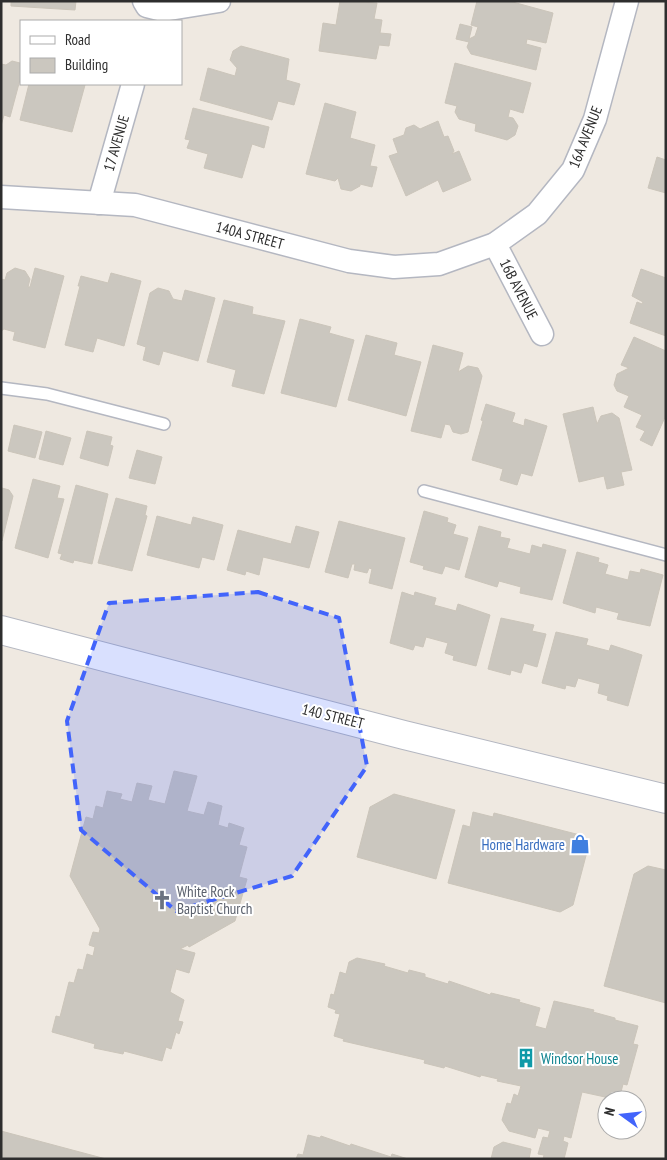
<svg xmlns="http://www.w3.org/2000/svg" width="667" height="1160" font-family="'PT Sans Narrow',sans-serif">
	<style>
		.building { fill: #cbc7bf; stroke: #cbc5ba }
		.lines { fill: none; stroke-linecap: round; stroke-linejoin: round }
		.lane-casing { stroke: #b4b7c1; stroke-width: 14 }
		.street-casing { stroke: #b4b7c1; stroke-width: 25 }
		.secondary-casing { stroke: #b4b7c1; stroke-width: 30 }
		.lane { stroke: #fff; stroke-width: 11 }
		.street { stroke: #fff; stroke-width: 22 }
		.secondary { stroke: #fff; stroke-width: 28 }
		.marked { fill: #4264fb; fill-opacity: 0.2; stroke: #4264fb; stroke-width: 4; stroke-dasharray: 10 6; stroke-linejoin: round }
		.labels { text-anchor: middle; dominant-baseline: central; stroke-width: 4; stroke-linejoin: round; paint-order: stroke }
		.street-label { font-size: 15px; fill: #2e2e2e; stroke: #fff }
		.shop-label { font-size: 15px; fill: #366cbe; stroke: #fff; text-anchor: end }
		.worship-label { font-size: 15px; fill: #5b616d; stroke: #fff; text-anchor: start }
		.culture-label { font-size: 15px; fill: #0d838f; stroke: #fff; text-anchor: start }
	</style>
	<rect width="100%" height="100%" fill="#efe9e1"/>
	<g class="building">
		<path d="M11 1H76L75 10 11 6Z"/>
		<path d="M340 1 377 3 374 19 382 20 380 33 391 34 389 46 379 45 376 59 319 51 323 23 336 25Z"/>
		<path d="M477 1H509L553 13 546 43 527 39 526 44 541 48 536 70 471 54 467 47 469 42 456 39 460 24 472 27 469 39 475 36 478 27 471 25Z"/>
		<path d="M241 46 289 59 286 80 300 84 294 105 278 101 272 120 200 100 208 68 235 76 237 68 230 60 233 51Z"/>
		<path d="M12 61 20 63 21 76 10 117 4 115 1 126V64L6 65Z"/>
		<path d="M455 63 531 83 523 113 510 109 508 117 513 118 518 126 515 135 507 140 475 131 476 124 459 119 455 112 457 106 445 103Z"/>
		<path d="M29 84 85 85 72 132 20 120Z"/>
		<path d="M325 103 356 112 350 138 375 145 370 166 377 167 372 187 360 184V186L351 191 341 189 338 178 335 181 306 174Z"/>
		<path d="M193 108 269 127 264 148 252 144 242 178 204 168 208 154 187 148 190 140 185 139Z"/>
		<path d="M438 121 444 137 448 136 454 151 452 154 459 151 471 180 443 192 438 180 406 196 389 156 398 153 393 139 404 135 406 128 414 125 420 129Z"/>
		<path d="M657 157 666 160V193L648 188Z"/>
		<path d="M15 268 25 271 30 279 28 287H30L35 268 64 276 45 348 13 340 15 332 4 329 1 331V279L5 280 7 273Z"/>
		<path d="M641 269 666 278V336L630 323 637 302 642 304 643 302 632 296Z"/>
		<path d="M111 273 141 281 124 346 97 338 93 352 65 345 80 286H78L81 276 108 283Z"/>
		<path d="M158 288 169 291 173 299 182 301 185 290 215 298 198 361 163 351 159 365 143 360 146 347 137 344 150 293Z"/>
		<path d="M224 300 253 307 252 314 285 321 264 394 232 386 236 370 207 362Z"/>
		<path d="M300 319 331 327 329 333 354 340 336 407 281 393Z"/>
		<path d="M366 335 397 343 394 355 421 362 406 416 348 400Z"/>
		<path d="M634 337 666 351V415L652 446 640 440 645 431 636 427 642 415 624 407 629 396 617 391 614 385 617 374 629 368 621 365Z"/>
		<path d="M433 345 463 353 458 372 468 366 478 368 482 376 468 432 461 434 453 432 450 425 445 424 441 438 411 431Z"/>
		<path d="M486 404 515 413 512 422 524 426 525 419 547 426 532 476 521 473 517 485 500 480 503 469 472 460 483 421 481 420Z"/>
		<path d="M593 407 597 424 601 416 612 413 619 418 632 470 621 472 624 485 607 489 604 476 579 482 563 414Z"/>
		<path d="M14 425 42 432 35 458 8 451Z"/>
		<path d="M46 431 71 438 63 465 39 459Z"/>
		<path d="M87 431 112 437 110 445 113 446 108 466 80 458Z"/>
		<path d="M137 450 162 457 155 484 129 478Z"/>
		<path d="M33 479 60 486 57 498 64 499 48 558 15 548Z"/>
		<path d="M76 485 108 494 92 564 74 560 73 563 60 559 62 554 58 553Z"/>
		<path d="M2 488 9 490 13 496 2 541Z"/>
		<path d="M116 498 147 506 145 515 147 516 132 571 98 563Z"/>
		<path d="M424 511 448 518 447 522 456 525 453 534 468 538 459 570 445 566 442 574 423 569 424 566 410 562Z"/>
		<path d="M157 516 191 525 193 517 223 525 214 560 202 557 199 568 147 555Z"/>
		<path d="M339 521 405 538 392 589 369 583 372 569 369 568 367 573 354 570 355 564H352L348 578 325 572Z"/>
		<path d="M296 526 319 532 309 568 263 557 259 575 246 571 245 575 227 570 238 530 291 544Z"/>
		<path d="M479 526 501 532 500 537 510 539 507 548 530 554 532 545 542 548 543 544 566 550 552 600 520 593 521 587 499 581 497 587 465 577Z"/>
		<path d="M577 552 599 558 598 562 608 565 605 574 628 580 630 571 640 573 641 569 663 575 650 626 617 619 619 613 596 607 595 613 563 603Z"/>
		<path d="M402 592 414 596 415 592 436 598 434 605 456 611 458 604 490 615 476 666 453 660 454 656 445 653 448 643 426 637 423 647 415 645 413 650 390 643Z"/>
		<path d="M501 618 534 625 532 631 546 634 537 667 524 663 521 673 511 670 510 675 488 669Z"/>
		<path d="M556 632 588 639 586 645 609 651 611 645 642 655 628 706 607 700 608 696 598 693 600 684 578 678 575 687 566 685 565 689 542 683Z"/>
		<path d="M174 771 197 776 187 811 204 815 208 802 222 806 218 825 228 828 229 823 244 828 239 845 247 847 239 877 247 879 235 921 189 947 188 945 180 949 195 953 189 973 176 969 170 992 184 1000 178 1021 183 1022 179 1034 176 1032 171 1049 166 1047 162 1061 124 1051 123 1054 94 1048 95 1044 52 1032 56 1016 60 1017 69 982 74 983 78 969 83 970 87 954 93 956 95 947 89 945 93 932 99 933 100 929 70 876 86 817 93 819 96 806 103 808 107 791 122 794 120 799 132 802 137 783 152 786 148 800 165 804Z"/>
		<path d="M394 794 455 810 436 879 357 857 370 807Z"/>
		<path d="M473 812 493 817 494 813 580 835 588 848 573 905 560 912 448 883 463 825 470 827Z"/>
		<path d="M648 866 666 870V1003L604 986 634 874Z"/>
		<path d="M357 958 385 964 384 966 408 973 409 970 425 974V977L448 984 449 981 490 995 491 993 520 1000 519 1002 540 1008 535 1026 546 1029 554 1001 594 1010 593 1012 615 1018V1020L638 1026 633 1044 638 1045 627 1085 623 1084 619 1100 582 1092 571 1138 564 1136 563 1141 568 1143 564 1159H543L544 1155 538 1154 543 1137 548 1138 550 1131 538 1128 535 1138 509 1131 502 1120 507 1103 511 1104 514 1094 518 1096 521 1086 497 1081 498 1079 481 1075 480 1077 445 1066 444 1068 424 1063 425 1060 343 1041 344 1039 334 1036 340 1014 335 1013 336 1010 328 1007 331 994 334 995 340 972 346 974 349 962Z"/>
		<path d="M1 1131 106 1159H1Z"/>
		<path d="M308 1135 320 1138 321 1136 350 1146 351 1144 391 1157 392 1154 408 1159H296L298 1154 303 1155Z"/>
		<path d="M503 1142 531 1149 529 1159H491L494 1147Z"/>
	</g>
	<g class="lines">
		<defs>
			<g id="lane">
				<path d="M1 388 47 394 164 424"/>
				<path d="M424 491 666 555"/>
			</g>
			<g id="street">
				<path d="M144 1 147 6 163 10 219 1"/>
				<path d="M1 197 135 205 349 261 394 267 439 264 495 244 537 214 573 170 595 119 627 1"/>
				<path d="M99 203 133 84"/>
				<path d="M495 244 542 334"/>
			</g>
			<path id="secondary" d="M1 630 404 735 666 799"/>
		</defs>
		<use href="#lane" class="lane-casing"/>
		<use href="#street" class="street-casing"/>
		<use href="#secondary" class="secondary-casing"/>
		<use href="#lane" class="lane"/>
		<use href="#street" class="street"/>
		<use href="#secondary" class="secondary"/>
	</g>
	<path class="marked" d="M258 592 339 618 367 766 292 876 176 911 81 830 67 721 109 603Z"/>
	<defs>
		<symbol id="shop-bare" viewBox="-9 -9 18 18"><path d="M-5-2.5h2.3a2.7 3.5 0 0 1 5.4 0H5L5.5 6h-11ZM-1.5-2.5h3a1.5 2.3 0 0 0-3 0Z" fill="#3f7fe0" stroke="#fff" stroke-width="2.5" paint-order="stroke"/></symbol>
		<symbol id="church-bare" viewBox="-9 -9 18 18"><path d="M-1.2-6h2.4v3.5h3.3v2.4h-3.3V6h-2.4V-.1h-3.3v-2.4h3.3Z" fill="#6b7280" stroke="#fff" stroke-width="2.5" paint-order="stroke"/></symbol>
		<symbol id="building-bare" viewBox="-9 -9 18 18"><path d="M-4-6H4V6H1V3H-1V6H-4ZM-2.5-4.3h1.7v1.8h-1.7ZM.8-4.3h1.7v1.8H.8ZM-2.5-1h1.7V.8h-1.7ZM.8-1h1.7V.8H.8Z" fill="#0f9aa8" stroke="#fff" stroke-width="2.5" paint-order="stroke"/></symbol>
	</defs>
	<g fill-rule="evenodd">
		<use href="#shop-bare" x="566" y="830" width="28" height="28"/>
		<use href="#church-bare" x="148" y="886" width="28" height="28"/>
		<use href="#building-bare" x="512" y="1044" width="28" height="28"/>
	</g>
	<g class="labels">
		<g class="street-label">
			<text transform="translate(585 137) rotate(-68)">16A AVENUE</text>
			<text transform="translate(116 143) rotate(-74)">17 AVENUE</text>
			<text transform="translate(250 235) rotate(15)">140A STREET</text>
			<text transform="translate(519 289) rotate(63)">16B AVENUE</text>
			<text transform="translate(333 716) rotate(14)">140 STREET</text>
		</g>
		<g class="shop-label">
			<text x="565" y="844">Home Hardware</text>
		</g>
		<g class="worship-label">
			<text x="177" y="891">White Rock<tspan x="177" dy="17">Baptist Church</tspan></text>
		</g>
		<g class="culture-label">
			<text x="541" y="1058">Windsor House</text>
		</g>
	</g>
	<rect width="667" height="1160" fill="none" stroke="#2e2e2e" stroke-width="5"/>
	<rect x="20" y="20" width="162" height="65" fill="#ffffff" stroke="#ababab"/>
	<rect x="30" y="36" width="25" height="8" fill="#ffffff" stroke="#ababab"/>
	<text x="65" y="45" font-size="15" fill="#2e2e2e">Road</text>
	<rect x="30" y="58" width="25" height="15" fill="#cbc7bf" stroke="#ababab"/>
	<text x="65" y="70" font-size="15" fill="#2e2e2e">Building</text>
	<g transform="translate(622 1115) rotate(285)"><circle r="24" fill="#ffffff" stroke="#ababab"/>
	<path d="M0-4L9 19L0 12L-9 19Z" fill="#4264fb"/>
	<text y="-8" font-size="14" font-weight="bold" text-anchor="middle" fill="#2e2e2e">N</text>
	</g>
</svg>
